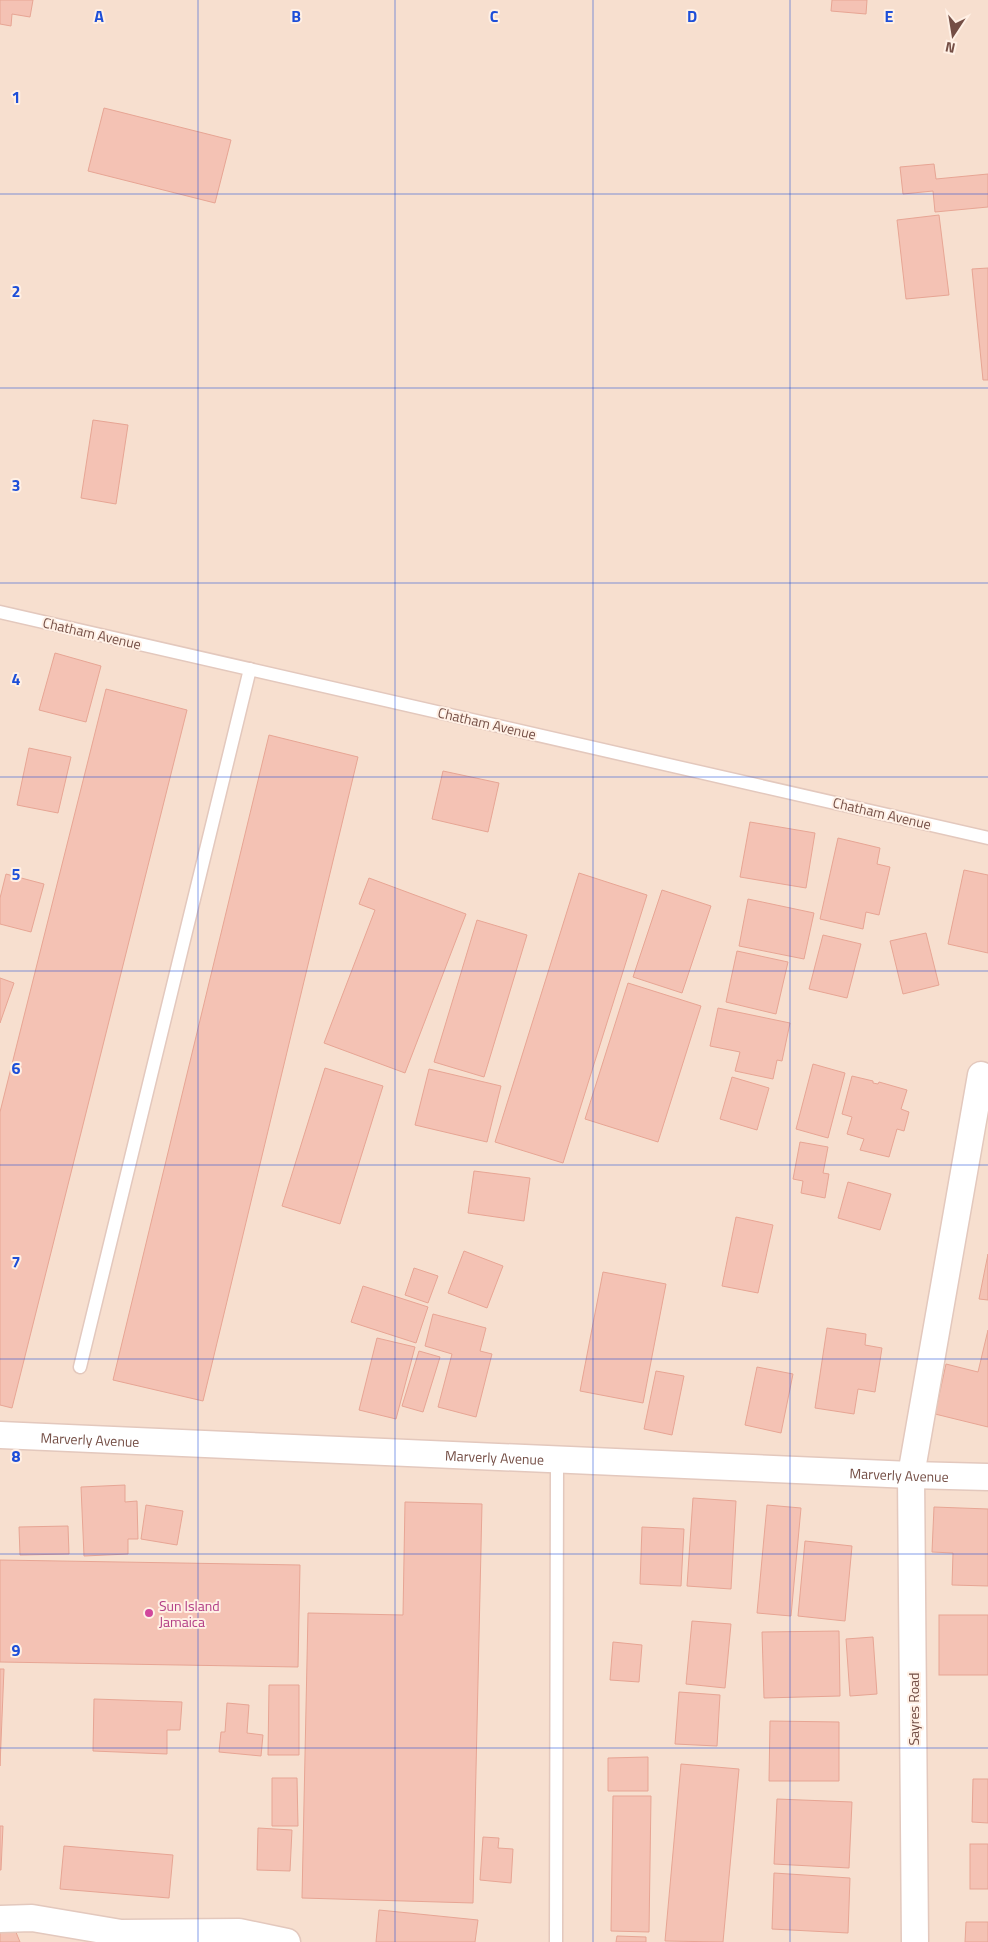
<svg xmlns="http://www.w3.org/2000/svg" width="988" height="1942" font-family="'Titillium Web',sans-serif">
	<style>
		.residential { fill: #f7dfcf }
		.building { fill: #f4c2b4; stroke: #e7a594 }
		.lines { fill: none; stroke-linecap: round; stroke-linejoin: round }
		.service-casing { stroke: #e3c8bd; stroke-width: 15 }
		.minor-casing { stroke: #e3c8bd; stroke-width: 29 }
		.service { stroke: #fff; stroke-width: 12 }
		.minor { stroke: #fff; stroke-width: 26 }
		.grid { fill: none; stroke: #1d4ed8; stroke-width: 1; stroke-opacity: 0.55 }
		.hotel-dot { fill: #d1479c; stroke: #fff0e5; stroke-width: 2 }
		.labels { text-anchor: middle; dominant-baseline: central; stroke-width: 4; stroke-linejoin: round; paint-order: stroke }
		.street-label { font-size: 14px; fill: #744e45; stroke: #fff0e5 }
		.hotel-label { font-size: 14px; fill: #b23c85; stroke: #fff0e5; text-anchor: start }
		.grid-label { font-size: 16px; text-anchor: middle; font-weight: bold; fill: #1d4ed8; stroke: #fff0e5; stroke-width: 4; stroke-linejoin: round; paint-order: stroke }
	</style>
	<rect width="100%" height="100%" fill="#fdecde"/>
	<rect class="residential" x="0" y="0" width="988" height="1942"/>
	<g class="building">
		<path d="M0 0H33L30 17 12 14 11 26 0 24Z"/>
		<path d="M832 0H867L866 14 831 11Z"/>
		<path d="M104 108 231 140 215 203 88 171Z"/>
		<path d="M934 164 936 179 988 174V207L935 212 933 191 903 194 900 167Z"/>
		<path d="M939 215 949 295 906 299 897 220Z"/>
		<path d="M988 268V380H983L972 269Z"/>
		<path d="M93 420 128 425 116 504 81 498Z"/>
		<path d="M55 653 101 666 86 722 39 710Z"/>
		<path d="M106 689 187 710 12 1408 0 1405V1112Z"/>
		<path d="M269 735 358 757 203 1401 113 1380Z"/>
		<path d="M29 748 71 757 58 813 17 805Z"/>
		<path d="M443 771 499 783 488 832 432 819Z"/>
		<path d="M750 822 815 833 806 888 740 877Z"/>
		<path d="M838 838 880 848 877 864 890 867 879 915 866 912 863 929 820 919Z"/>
		<path d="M964 870 988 875V953L948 944Z"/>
		<path d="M579 873 647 895 563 1163 495 1142Z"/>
		<path d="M6 874 44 884 31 932 0 924V898Z"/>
		<path d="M369 878 466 914 405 1073 324 1043 375 910 359 904Z"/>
		<path d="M662 890 711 906 682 993 633 977Z"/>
		<path d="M748 899 814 913 804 959 739 946Z"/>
		<path d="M477 920 527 935 484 1077 434 1062Z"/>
		<path d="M926 933 939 985 903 994 890 941Z"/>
		<path d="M823 935 861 944 847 998 809 989Z"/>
		<path d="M737 951 788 962 776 1014 726 1002Z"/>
		<path d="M0 978 14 983 0 1023Z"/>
		<path d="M628 983 701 1006 658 1142 585 1119Z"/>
		<path d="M718 1008 790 1023 782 1061 777 1060 773 1079 735 1071 740 1052 710 1046Z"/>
		<path d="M813 1064 845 1073 828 1138 796 1129Z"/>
		<path d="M325 1068 383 1086 340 1224 282 1206Z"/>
		<path d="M429 1069 501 1086 487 1142 415 1125Z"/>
		<path d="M852 1076 873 1081V1083L878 1084 879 1082 907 1090 901 1109 909 1112 904 1131 897 1129 889 1157 860 1150 864 1139 847 1134 852 1117 842 1114Z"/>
		<path d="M732 1077 769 1088 757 1130 720 1119Z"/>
		<path d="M800 1142 828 1147 823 1173 829 1174 825 1198 801 1193 803 1181 793 1179Z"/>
		<path d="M474 1171 530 1178 524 1221 468 1213Z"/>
		<path d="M848 1182 891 1194 880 1230 838 1218Z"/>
		<path d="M736 1217 773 1225 758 1293 722 1286Z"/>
		<path d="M464 1251 503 1266 487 1308 448 1293Z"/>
		<path d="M988 1254V1300L979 1299Z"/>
		<path d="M414 1268 438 1276 428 1303 405 1295Z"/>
		<path d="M603 1272 666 1284 643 1403 580 1391Z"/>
		<path d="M363 1286 428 1307 416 1343 351 1322Z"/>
		<path d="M433 1314 486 1328 480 1351 492 1354 476 1417 438 1407 452 1354 425 1346Z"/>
		<path d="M827 1328 866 1334 865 1345 882 1348 875 1392 858 1389 854 1414 815 1408Z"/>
		<path d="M988 1330V1427L935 1414 946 1364 978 1372Z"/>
		<path d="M377 1338 415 1347 396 1419 359 1410Z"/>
		<path d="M419 1351 440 1357 423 1412 402 1406Z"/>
		<path d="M757 1367 793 1374 781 1433 745 1425Z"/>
		<path d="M656 1371 684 1376 672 1435 644 1429Z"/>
		<path d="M125 1485V1502L137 1501 138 1539H128V1554L84 1556 81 1487Z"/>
		<path d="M693 1498 736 1501 731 1589 687 1586Z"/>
		<path d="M405 1502 482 1504 473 1903 302 1898 308 1613 403 1615Z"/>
		<path d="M146 1505 183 1511 177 1545 141 1539Z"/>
		<path d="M767 1505 801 1508 791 1616 757 1613Z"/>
		<path d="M934 1507 988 1509V1586L952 1585 953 1553 932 1552Z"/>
		<path d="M68 1526 69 1554 20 1555 19 1527Z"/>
		<path d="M642 1527 684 1529 681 1586 640 1584Z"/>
		<path d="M805 1541 852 1546 845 1621 798 1616Z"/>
		<path d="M0 1560 300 1565 298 1667 0 1662Z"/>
		<rect x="939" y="1615" width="49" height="60"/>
		<path d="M692 1621 731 1624 725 1688 686 1684Z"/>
		<path d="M839 1631 840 1696 764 1698 762 1632Z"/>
		<path d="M873 1637 877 1694 850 1696 846 1639Z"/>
		<path d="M613 1642 642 1645 639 1682 610 1680Z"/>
		<path d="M0 1669H4L0 1766Z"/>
		<path d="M269 1685H299V1755H268Z"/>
		<path d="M679 1692 720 1695 717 1746 675 1744Z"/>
		<path d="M94 1699 182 1702 180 1730H167V1754L93 1751Z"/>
		<path d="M227 1703 249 1705 247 1733 263 1735 261 1756 219 1752 221 1732H225Z"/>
		<path d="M770 1721 839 1722V1781H769Z"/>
		<path d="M648 1757V1791H608V1758Z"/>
		<path d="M681 1764 739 1769 723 1942 665 1941Z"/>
		<path d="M272 1778H297L298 1826H272Z"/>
		<path d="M973 1779H988V1823L972 1822Z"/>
		<path d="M613 1796H651L649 1932 611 1931Z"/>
		<path d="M777 1799 852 1802 849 1868 774 1864Z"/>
		<path d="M0 1826H3L1 1870H0Z"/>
		<path d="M258 1828 292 1830 290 1871 257 1870Z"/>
		<path d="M483 1837 499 1838 498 1848 513 1849 511 1883 480 1880Z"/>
		<rect x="970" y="1844" width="18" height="45"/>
		<path d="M64 1846 173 1855 169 1898 60 1889Z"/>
		<path d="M774 1873 850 1878 848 1933 772 1929Z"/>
		<path d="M379 1910 478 1920 475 1942H376Z"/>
		<path d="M966 1922H988V1942H965Z"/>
		<path d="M13 1925 20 1942H0V1930Z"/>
		<path d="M617 1936 646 1937V1942H616Z"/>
	</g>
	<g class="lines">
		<defs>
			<g id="service">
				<path d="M0 612 988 838"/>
				<path d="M80 1367 250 669"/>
				<path d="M556 1942 557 1460"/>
			</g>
			<g id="minor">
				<path id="s1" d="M0 1435 911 1475 988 1477"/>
				<path d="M0 1919 32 1918 121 1933 239 1932 287 1942"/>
				<path d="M915 1942 911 1475 981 1075"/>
			</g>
		</defs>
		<use href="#service" class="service-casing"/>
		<use href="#minor" class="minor-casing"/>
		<use href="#service" class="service"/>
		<use href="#minor" class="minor"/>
	</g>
	<path class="grid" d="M198 0V1942M395 0V1942M593 0V1942M790 0V1942M0 194H988M0 388H988M0 583H988M0 777H988M0 971H988M0 1165H988M0 1359H988M0 1554H988M0 1748H988"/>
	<circle class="hotel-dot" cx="149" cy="1613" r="5"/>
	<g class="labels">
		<g class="street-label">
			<text transform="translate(92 633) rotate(13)">Chatham Avenue</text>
			<text transform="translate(487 723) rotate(13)">Chatham Avenue</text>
			<text transform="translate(882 813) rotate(13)">Chatham Avenue</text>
			<text stroke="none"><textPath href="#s1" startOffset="90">Marverly Avenue</textPath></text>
			<text stroke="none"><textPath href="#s1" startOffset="495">Marverly Avenue</textPath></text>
			<text stroke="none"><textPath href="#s1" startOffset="900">Marverly Avenue</textPath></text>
			<text transform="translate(913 1709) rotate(-90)">Sayres Road</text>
		</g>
		<g class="hotel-label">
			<text x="159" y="1605">Sun Island<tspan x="159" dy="16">Jamaica</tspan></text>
		</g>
	</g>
	<g class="grid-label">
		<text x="99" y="22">A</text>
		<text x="296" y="22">B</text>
		<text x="494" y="22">C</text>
		<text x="692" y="22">D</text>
		<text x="889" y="22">E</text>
		<text x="16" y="103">1</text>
		<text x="16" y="297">2</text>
		<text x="16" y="491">3</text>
		<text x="16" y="685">4</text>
		<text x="16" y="880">5</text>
		<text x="16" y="1074">6</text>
		<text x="16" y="1268">7</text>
		<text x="16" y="1462">8</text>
		<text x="16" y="1656">9</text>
	</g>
	<g transform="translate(953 35) rotate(192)" stroke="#fff0e5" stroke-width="4" paint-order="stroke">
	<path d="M0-4L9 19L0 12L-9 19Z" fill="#744e45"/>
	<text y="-8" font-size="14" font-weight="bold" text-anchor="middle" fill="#744e45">N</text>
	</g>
</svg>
